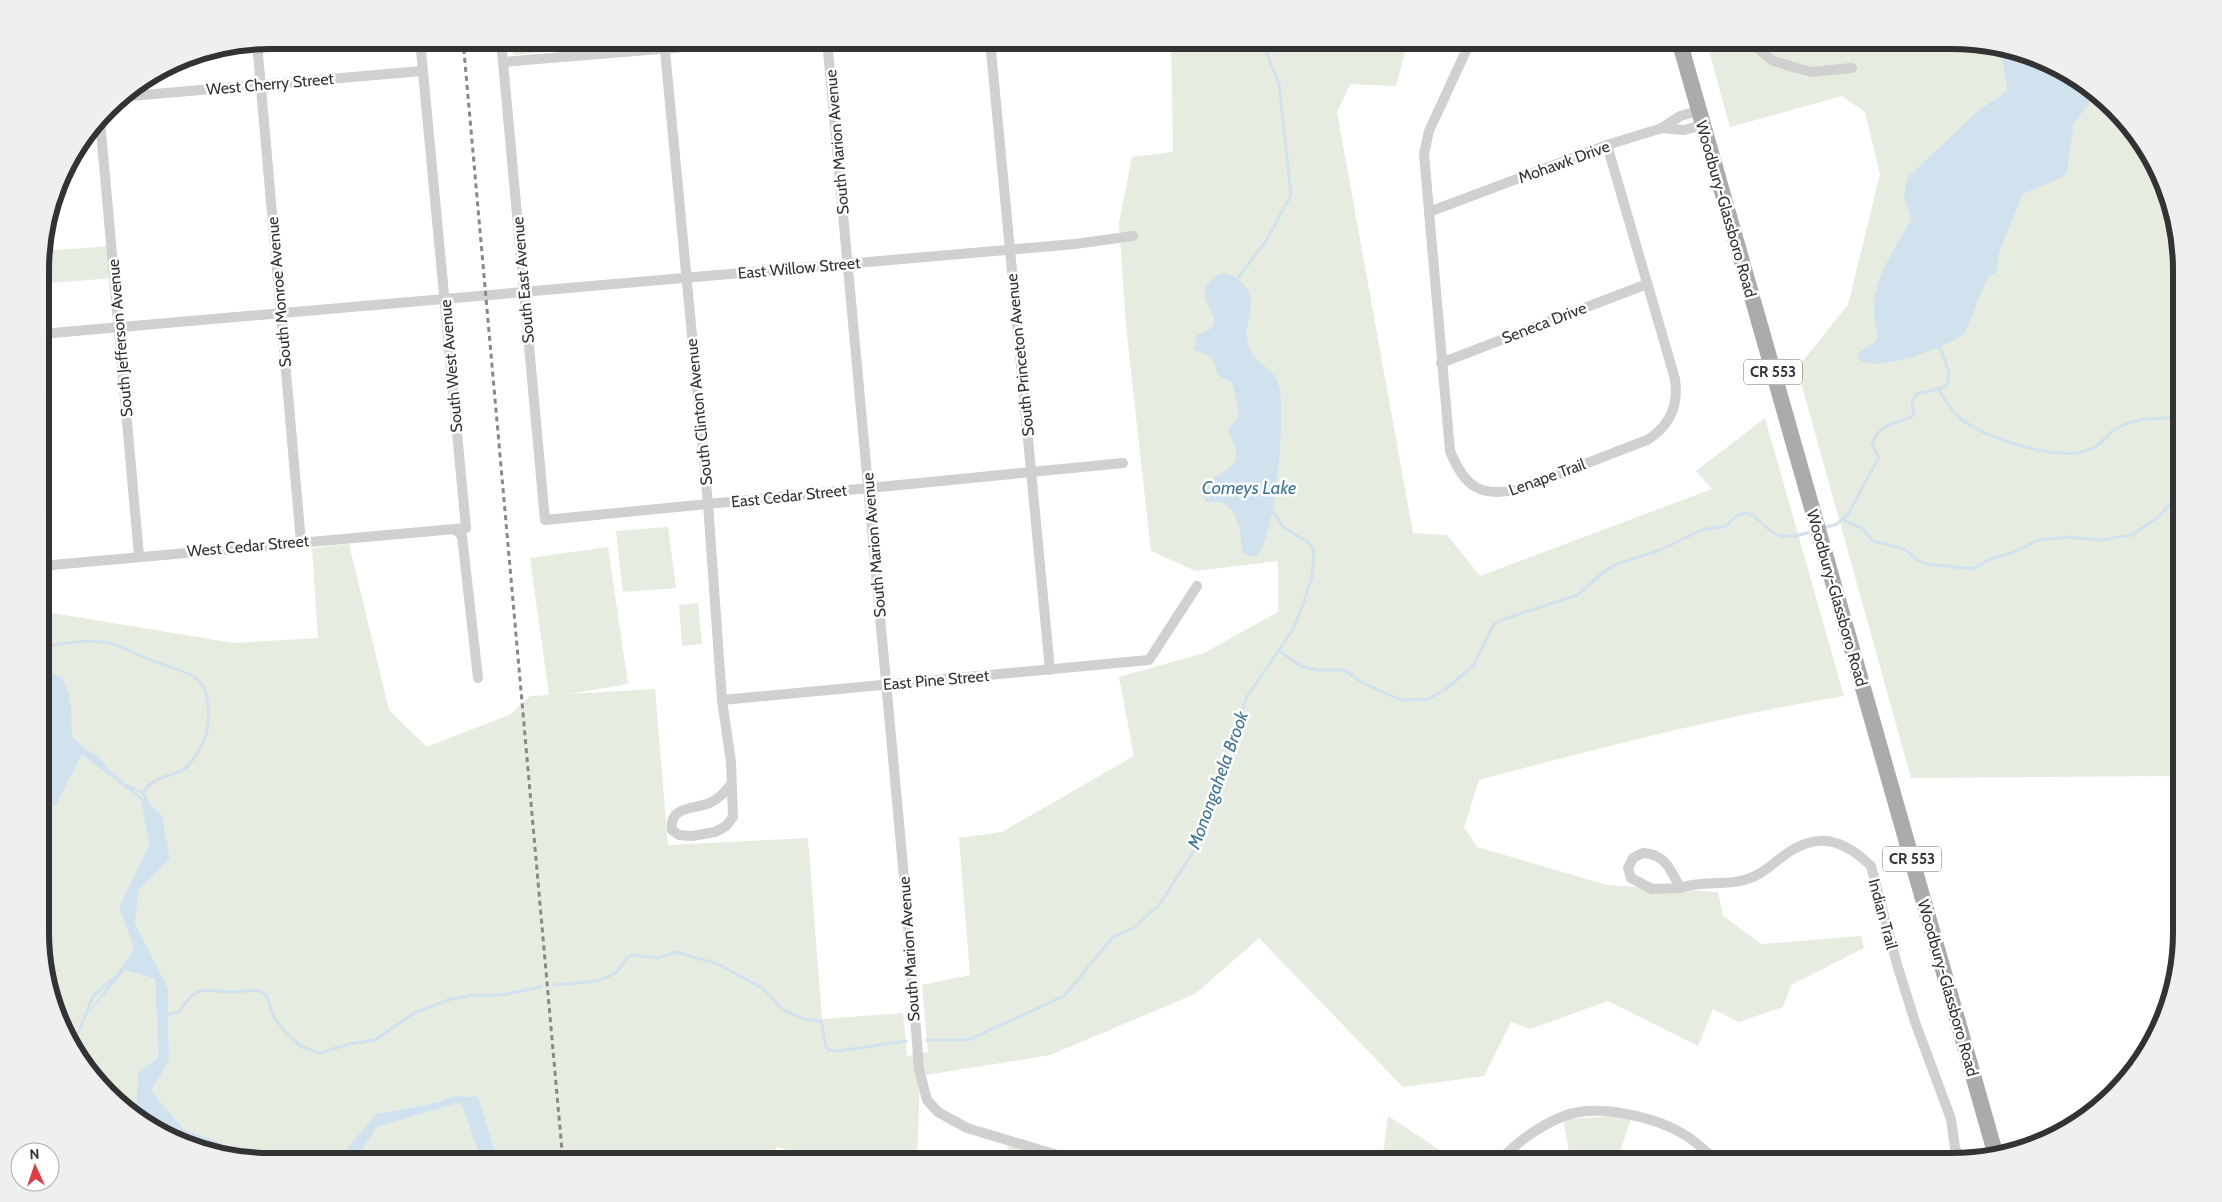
<svg xmlns="http://www.w3.org/2000/svg" width="2222" height="1202" font-family="Cabin,sans-serif">
	<style>
		.green { fill: #e6ecdf }
		.water { fill: #cfe2ee }
		.lines { fill: none; stroke-linecap: round; stroke-linejoin: round }
		.stream { stroke: #cfe2ee; stroke-width: 3 }
		.minor { stroke: #d0d0d0; stroke-width: 10 }
		.primary { stroke: #ababab; stroke-width: 16 }
		.rail { stroke: #888; stroke-width: 3; stroke-dasharray: 5 4; stroke-linecap: butt }
		.labels { text-anchor: middle; dominant-baseline: central; stroke-width: 5; stroke-linejoin: round; paint-order: stroke }
		.shield { fill: #fff; stroke: #707070; stroke-width: 1 }
		.shield-label { font-size: 15px; font-weight: bold; fill: #333 }
		.street-label { font-size: 16px; fill: #333; stroke: #fff }
		.water-label { font-size: 18px; font-style: italic; fill: #3f7597; stroke: #fff }
		.rim { fill: none; stroke: #333; stroke-width: 6 }
	</style>
	<rect width="100%" height="100%" fill="#fff"/>
	<g class="green">
		<path d="M511 40H654L655 43 513 55Z"/>
		<path d="M1171 40H1393L1407 44 1396 86 1350 84 1337 112 1413 533 1447 535 1480 576 1712 489 1696 471 1765 418 1844 696C1721 716 1600 748 1479 780L1464 827 1477 847 1607 885 1718 892 1723 916 1761 944 1861 936 1864 948 1791 985 1783 1007 1739 1022 1713 1009 1698 1046 1608 1001 1530 1029 1511 1022 1484 1076 1403 1087 1259 938 1195 994 1050 1055 920 1076 917 1162H832L777 1147 770 1162H498L478 1095 376 1114 337 1161 332 1162H273L184 1129 151 1091 169 1061 168 988 135 923 139 890 170 859 162 815 73 738 63 677H41V608L46 612 233 643 318 638 312 548 349 544 389 710 427 747 511 714 530 696 549 695 530 558 608 547 628 684 568 694 655 689 668 845 808 838 822 1019 903 1013 907 1056 928 1052 922 985 970 975 959 838 1002 832 1134 756 1119 677 1204 653 1278 612V561L1196 571 1151 551 1126 326 1119 223 1132 157 1173 152Z"/>
		<path d="M1722 40H1952L2001 51 2007 91 1979 110 1911 219 1875 291 1963 334 2023 194 2067 174 2074 123 2098 93 2143 142 2180 240 2182 776 1911 778 1797 368 1848 305 1880 174 1865 112 1842 96 1730 127 1707 44Z"/>
		<path d="M43 246V251L110 246 112 278 41 284 43 325 41 326V254Z"/>
		<path d="M668 527 676 588 623 592 616 531Z"/>
		<path d="M698 603 702 644 682 646 679 605Z"/>
		<path d="M82 755 141 800 149 845 119 907 134 949 87 1015 125 970 155 979 158 1058 138 1072 136 1106 197 1145 168 1138 87 1072 57 1020 42 963V810L56 805Z"/>
		<path d="M462 1101 482 1162H354L377 1127Z"/>
		<path d="M1632 1115 1617 1162H1571L1563 1119Z"/>
		<path d="M1388 1116 1458 1162H1382Z"/>
		<path d="M1007 1143 1077 1162H1009Z"/>
	</g>
	<g class="water">
		<path d="M2001 51 2054 64 2098 93 2074 123 2067 174 2059 179 2023 194 1999 252 1997 271 1987 279 1964 334C1945 347 1880 373 1859 360L1858 353 1876 341 1878 337C1864 286 1889 262 1911 219L1904 196 1907 178 1979 110 2007 91Z"/>
		<path d="M1222 273C1229 273 1234 276 1239 280 1264 302 1241 322 1248 345 1254 365 1274 366 1279 386 1286 410 1276 547 1254 557L1242 553C1242 538 1239 513 1225 504 1220 500 1212 503 1206 501 1192 481 1232 475 1236 458 1239 446 1229 438 1228 428L1238 418V407L1232 383 1218 375C1213 355 1213 357 1194 350L1197 335C1203 332 1212 330 1214 324 1218 313 1186 290 1222 273Z"/>
		<path d="M41 677H63L73 738 162 815 170 859 139 890 135 923 168 988 169 1061 151 1091 184 1129 273 1162 197 1145 136 1107 138 1072 158 1058 155 979 125 970 81 1023 134 949 119 907 149 845 141 800 82 755 56 805 42 810Z"/>
		<path d="M478 1095 498 1162H482L461 1102 377 1127 354 1162H332L337 1160 376 1114Z"/>
	</g>
	<g class="lines">
		<g class="stream">
			<path d="M1236 280 1266 241 1291 195 1279 84 1261 40"/>
			<path d="M1939 389C1944 400 1951 411 1961 419 1987 439 2060 463 2091 449 2100 446 2107 435 2114 430 2133 417 2159 418 2181 418"/>
			<path d="M1843 520 1862 528 1873 541 1905 549 1917 560 1927 564 1973 569 1990 559 2012 553 2038 540 2069 537 2101 540 2132 535 2157 518 2181 493"/>
			<path d="M1824 528 1837 524 1848 514 1879 457 1872 444C1883 419 1896 426 1914 415L1912 402 1916 394 1943 388 1948 384 1949 372 1938 343"/>
			<path d="M41 648C62 643 93 638 113 644 129 649 143 658 159 663 171 668 187 671 197 679 212 691 210 725 204 741 199 751 191 766 181 771 165 778 153 777 143 793"/>
			<path d="M1279 651 1303 667 1317 670H1344L1365 684 1401 700 1428 699 1446 689 1474 665 1493 625 1501 620 1577 595 1605 571 1619 563 1658 551 1701 530 1726 526C1749 499 1754 520 1774 533 1786 540 1801 535 1813 531"/>
			<path d="M41 672C68 674 70 701 70 723"/>
			<path d="M85 750 99 759 105 767"/>
			<path d="M126 785 143 793 151 809"/>
			<path d="M554 985 598 981 616 973 626 959 632 955 658 958 676 952 718 964 762 988 783 1010 804 1019 821 1021 826 1047 829 1050 839 1051 906 1041"/>
			<path d="M166 1015 179 1012C197 983 204 991 232 992 245 992 255 987 266 995L274 1017 286 1033 302 1047 320 1053 349 1044 375 1040 416 1012 451 999 473 995H501L541 987"/>
			<path d="M927 1040H968L1064 996 1113 937 1133 928 1159 905 1194 851 1207 820 1229 741 1248 695 1292 631 1300 613 1312 577 1314 550 1308 542 1283 527 1271 509"/>
			<path d="M75 1050 77 1036 93 996 113 979"/>
			<path d="M442 1102 455 1098H464"/>
		</g>
		<g class="minor">
			<path d="M501 40 545 520 1123 463"/>
			<path d="M664 40 708 504 722 700 731 762 733 817 726 826 715 832 692 836 679 835 672 830C669 807 691 809 707 804 718 800 724 793 731 784"/>
			<path d="M827 40 906 899 919 1069 927 1100 938 1112 967 1128 1081 1162"/>
			<path d="M990 40 1050 670"/>
			<path d="M1471 40 1429 131 1424 154 1450 451C1465 488 1481 498 1520 489L1647 440C1670 426 1679 406 1675 379L1607 145"/>
			<path d="M1752 40 1751 43 1773 61 1811 72 1852 68"/>
			<path d="M257 43 301 542"/>
			<path d="M503 62 771 40"/>
			<path d="M119 97 422 71"/>
			<path d="M100 120 139 556"/>
			<path d="M1662 128 1684 130 1703 125"/>
			<path d="M1429 212 1607 145 1662 128 1680 116 1698 111"/>
			<path d="M41 334 1075 244 1133 236"/>
			<path d="M1441 363 1647 284"/>
			<path d="M455 529 462 536 478 678"/>
			<path d="M41 566 466 528 420 40"/>
			<path d="M722 700 1149 660 1197 586"/>
			<path d="M1643 853C1665 854 1671 870 1680 888L1652 889 1631 878 1628 868 1633 858Z"/>
			<path d="M1680 888C1704 879 1730 888 1755 876 1766 871 1776 861 1786 854 1819 831 1844 840 1871 866L1896 961 1915 1022 1951 1119 1955 1148 1963 1162"/>
			<path d="M1498 1162C1516 1143 1539 1126 1564 1116 1597 1103 1656 1117 1685 1135 1697 1142 1707 1153 1718 1162"/>
		</g>
		<path class="primary" d="M1679 40 1996 1156"/>
		<path class="rail" d="M463 40 563 1162"/>
	</g>
	<g class="labels">
		<g class="shield">
			<rect x="1744" y="359.5" width="58" height="25" rx="4"/>
			<rect x="1883" y="846.5" width="58" height="25" rx="4"/>
		</g>
		<g class="shield-label">
			<text x="1773" y="372">CR 553</text>
			<text x="1912" y="859">CR 553</text>
		</g>
		<g class="street-label">
			<text transform="translate(270 84) rotate(-5)">West Cherry Street</text>
			<text transform="translate(837 142) rotate(-95)">South Marion Avenue</text>
			<text transform="translate(1564 162) rotate(-20)">Mohawk Drive</text>
			<text transform="translate(1726 209) rotate(74)">Woodbury-Glassboro Road</text>
			<text transform="translate(799 268) rotate(-5)">East Willow Street</text>
			<text transform="translate(523 280) rotate(-95)">South East Avenue</text>
			<text transform="translate(279 292) rotate(-95)">South Monroe Avenue</text>
			<text transform="translate(1544 323) rotate(-21)">Seneca Drive</text>
			<text transform="translate(120 338) rotate(-95)">South Jefferson Avenue</text>
			<text transform="translate(1020 355) rotate(-96)">South Princeton Avenue</text>
			<text transform="translate(451 366) rotate(-95)">South West Avenue</text>
			<text transform="translate(699 412) rotate(-96)">South Clinton Avenue</text>
			<text transform="translate(1547 477) rotate(-20)">Lenape Trail</text>
			<text transform="translate(789 496) rotate(-6)">East Cedar Street</text>
			<text transform="translate(874 545) rotate(-95)">South Marion Avenue</text>
			<text transform="translate(248 546) rotate(-5)">West Cedar Street</text>
			<text transform="translate(1837 598) rotate(74)">Woodbury-Glassboro Road</text>
			<text transform="translate(936 680) rotate(-5)">East Pine Street</text>
			<text transform="translate(1883 914) rotate(75)">Indian Trail</text>
			<text transform="translate(909 949) rotate(-94)">South Marion Avenue</text>
			<text transform="translate(1948 988) rotate(74)">Woodbury-Glassboro Road</text>
		</g>
		<g class="water-label">
			<text x="1249" y="488">Comeys Lake</text>
			<text transform="translate(1218 780) rotate(-70)">Monongahela Brook</text>
		</g>
	</g>
	<path d="M0 0H2222V1202H0ZM270 49H1952A221 221 0 0 1 2173 270V932A221 221 0 0 1 1952 1153H270A221 221 0 0 1 49 932V270A221 221 0 0 1 270 49Z" fill="#efefef" fill-rule="evenodd"/>
	<path class="rim" d="M270 49H1952A221 221 0 0 1 2173 270V932A221 221 0 0 1 1952 1153H270A221 221 0 0 1 49 932V270A221 221 0 0 1 270 49Z"/>
	<g transform="translate(35 1167) rotate(357)"><circle r="24" fill="#ffffff" stroke="#adadad"/>
	<path d="M0-4L9 19L0 12L-9 19Z" fill="#e63946"/>
	<text y="-8" font-size="14" font-weight="bold" text-anchor="middle" fill="#333333">N</text>
	</g>
</svg>
